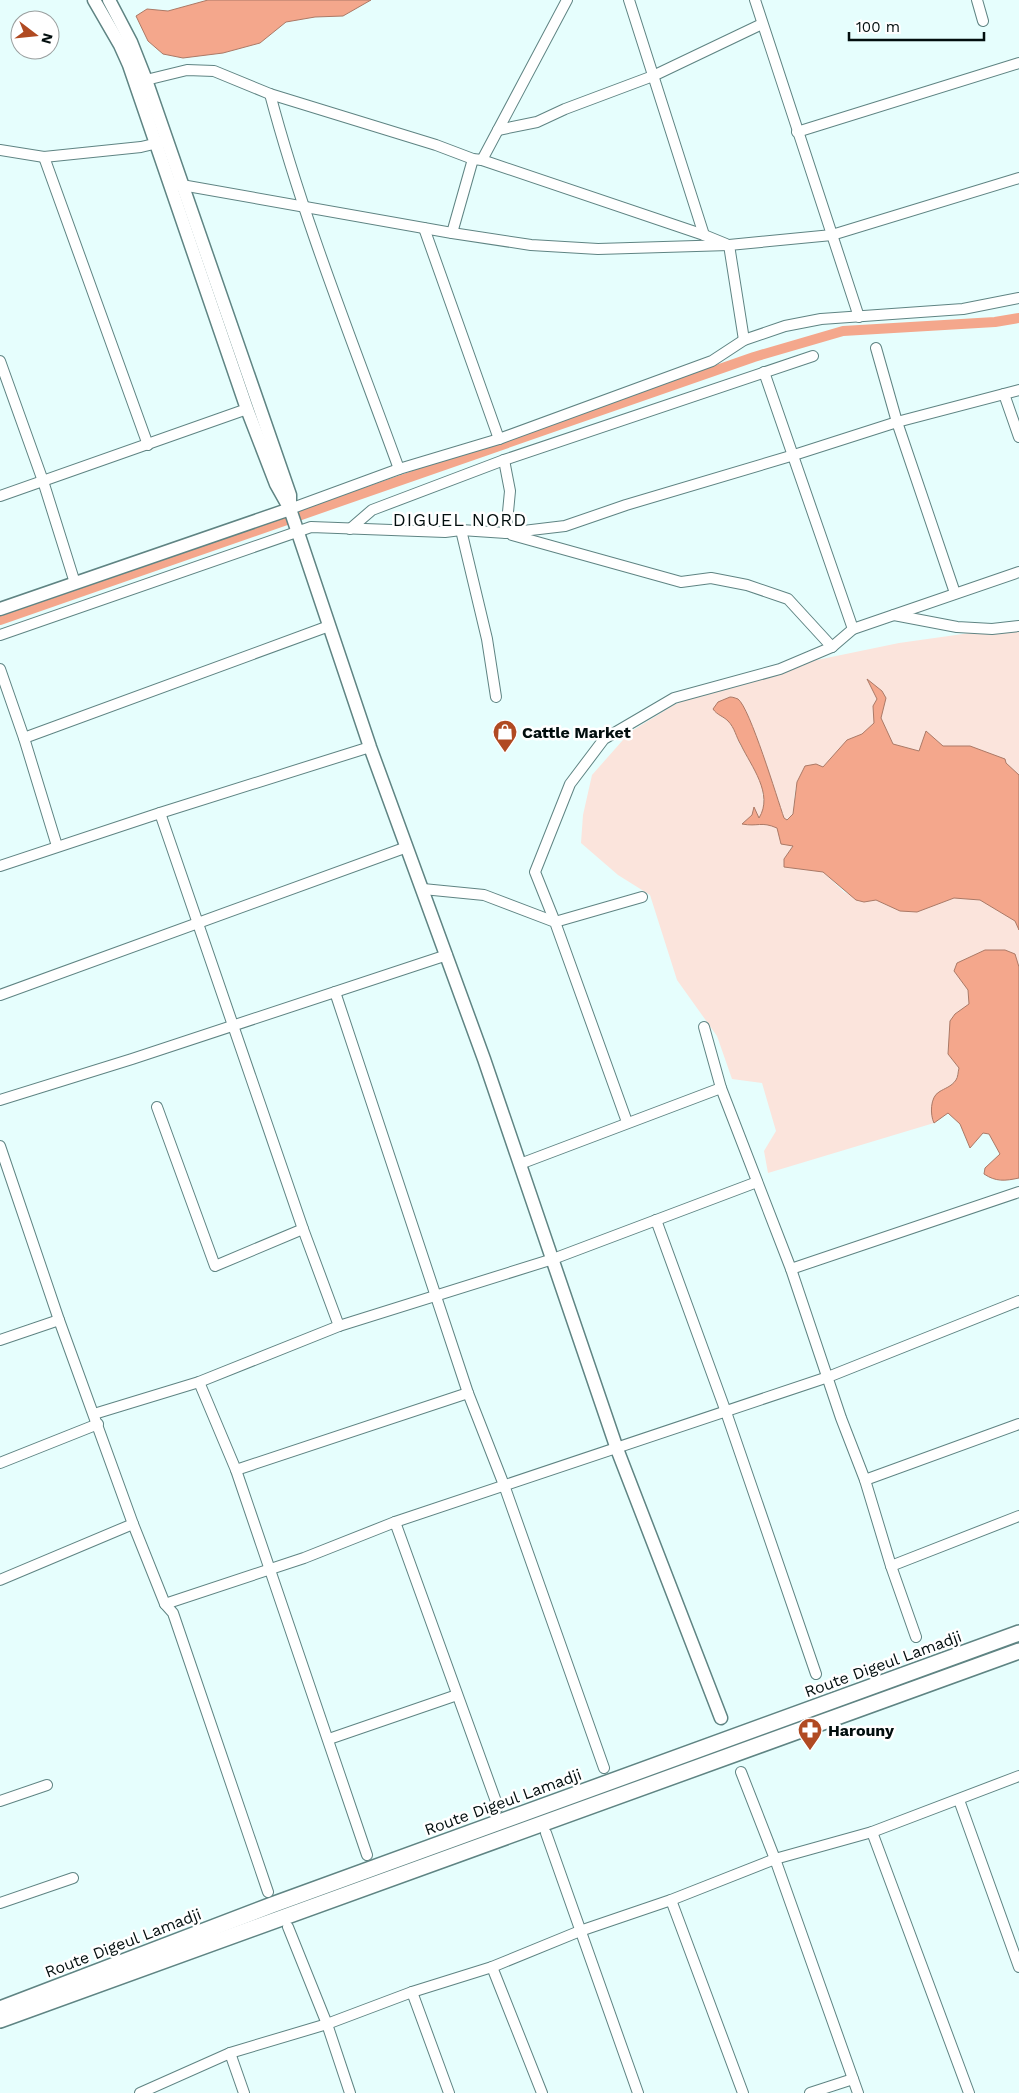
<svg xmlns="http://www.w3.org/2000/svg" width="1019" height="2093" font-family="'Work Sans',sans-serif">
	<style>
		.green { fill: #fbe4dc }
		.water { fill: #f4a78c; stroke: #ab7966 }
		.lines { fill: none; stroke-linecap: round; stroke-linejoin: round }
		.canal { stroke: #f4a78c; stroke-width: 10 }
		.minor-casing { stroke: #5f8483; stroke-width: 12 }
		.tertiary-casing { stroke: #5f8483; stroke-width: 15 }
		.secondary-casing { stroke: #5f8483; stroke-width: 18 }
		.minor { stroke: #fff; stroke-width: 10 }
		.tertiary { stroke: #fff; stroke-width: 12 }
		.secondary { stroke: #fff; stroke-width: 15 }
		.labels { text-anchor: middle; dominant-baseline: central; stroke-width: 5; stroke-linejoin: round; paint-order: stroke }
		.poi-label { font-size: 16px; font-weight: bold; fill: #020e0e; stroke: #fff; text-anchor: start }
		.street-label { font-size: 16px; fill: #020e0e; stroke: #fff }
		.neighbourhood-label { font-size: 18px; letter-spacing: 1px; fill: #020e0e; stroke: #fff }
	</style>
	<rect width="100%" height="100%" fill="#e6fefd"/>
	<path class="green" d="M1019 626V775L1006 763 1005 759 943 746 926 731 919 751 893 744 881 718 886 698 882 691 868 680 877 699 873 706 874 723 862 734 847 740 823 767 801 774 795 790 793 814 786 820 784 818 758 742 738 700 730 697 716 713 727 719 734 729 739 743 757 774 762 787 764 809 759 818 754 808 752 815 743 823C754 827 757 822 766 823 777 824 786 838 793 845L784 859V867L823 872 844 892 864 902 876 900 886 905 917 912 954 898 980 900 1015 921 1019 930V967L1015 954 985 950 957 963 954 971 968 990 969 1005C940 1025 956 1026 948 1054L959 1068 956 1080 945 1090 932 1118 934 1123 768 1173 764 1151 776 1131 762 1083 732 1079 717 1036 677 980 650 895 618 875 581 843 583 815 592 775 630 732 674 705 725 682 783 667 899 643Z"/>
	<g class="water">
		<path d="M208 0H371L343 16 315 17 286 22 260 43 223 53 183 58 163 54 148 41 136 16 147 9 168 11Z"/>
		<path d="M867 679 882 691 886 698 881 718 893 744 919 751 926 731 943 746H970L1005 759 1006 763 1019 775V930L1015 921 980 900 954 898 917 912 900 911 876 900 864 902 856 900 823 872 784 867V859L793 846 781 844 777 828C761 821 758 827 742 824L752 815 754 807 759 818C774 794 751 766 741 745 736 737 735 728 728 721 723 716 717 715 713 709L718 702 730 697C733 697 735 698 738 699 750 708 777 798 784 818L787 820 793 814 797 782 805 766 816 764 823 767 847 740 862 734 874 723 873 706 877 699Z"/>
		<path d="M985 950H1005L1015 954 1019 967V1178C1005 1181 996 1182 984 1174L985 1168 1000 1154 989 1134 983 1133 970 1148 960 1124 948 1113 934 1123C930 1115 930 1097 939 1092 945 1088 951 1087 956 1080 958 1077 958 1072 959 1068L948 1054 950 1021 955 1014 969 1004 968 990 954 971 957 963Z"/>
	</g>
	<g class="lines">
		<path class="canal" d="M0 620 754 357 843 331 995 322 1019 318"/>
		<defs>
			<g id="minor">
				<path d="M629 0 704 235"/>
				<path d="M755 0 859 317"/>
				<path d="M977 0 983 21"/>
				<path d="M146 80 187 70 214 71 270 94 436 145 473 159 482 160 704 235 726 244"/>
				<path d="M270 94C304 222 354 345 399 469"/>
				<path d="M498 130 537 122 565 109 653 76 762 24"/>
				<path d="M797 132 1019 63"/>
				<path d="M0 150 44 157 141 147 162 142"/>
				<path d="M44 157 148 445"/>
				<path d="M482 160 567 0"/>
				<path d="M176 184 452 233 531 245 598 249 729 245 832 235 1019 178"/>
				<path d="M424 228 499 439"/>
				<path d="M452 233 473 159"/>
				<path d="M729 245 744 340"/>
				<path d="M876 348 897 422 955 593"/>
				<path d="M0 361 43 481 75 583"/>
				<path d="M764 372 853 629"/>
				<path d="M1004 394 1019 437"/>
				<path d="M504 460 510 491 506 533"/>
				<path d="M0 496 247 409"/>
				<path d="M290 509 399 469 499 439 712 361 744 340 785 326 821 319 963 309 1019 298"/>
				<path d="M350 529 372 510 504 460 813 356"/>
				<path d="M461 530 487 639 496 697"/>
				<path d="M512 535 681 582 711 578 747 585 788 599 832 647"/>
				<path d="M894 615 957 627 992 629 1019 626"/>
				<path d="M0 635 311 527 445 532 461 530 506 533 565 526 626 505 794 455 897 422 1019 390"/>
				<path d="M0 669 24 738 57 846"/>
				<path d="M24 738 329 626"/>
				<path d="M160 813 303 1229 339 1326"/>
				<path d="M0 866 160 813 370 747"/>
				<path d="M423 889 484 895 555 922 627 1122"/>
				<path d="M642 897 555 922 535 872 570 784 604 739 674 698 780 669 832 647 853 629 1019 572"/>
				<path d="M335 992 468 1393 504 1485 604 1768"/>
				<path d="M0 995 407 847"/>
				<path d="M704 1027 721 1088"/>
				<path d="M0 1100 132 1059 447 955"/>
				<path d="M157 1107 215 1266 303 1229"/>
				<path d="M0 1146 59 1320 133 1524 165 1604 173 1613 268 1892"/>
				<path d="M520 1164 721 1088 791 1269 841 1418 865 1480 891 1566 916 1637"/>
				<path d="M656 1220 726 1412 816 1674"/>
				<path d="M791 1269 1019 1192"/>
				<path d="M0 1340 59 1320"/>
				<path d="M199 1382 236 1470 367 1855"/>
				<path d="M94 1414 199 1382 339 1326 553 1259 757 1182"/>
				<path d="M0 1463 98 1424"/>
				<path d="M236 1470 468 1393"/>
				<path d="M865 1480 1019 1424"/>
				<path d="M395 1522 498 1807"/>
				<path d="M891 1566 1019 1516"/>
				<path d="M0 1580 133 1524"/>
				<path d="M165 1604 304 1558 395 1522 828 1377 1019 1301"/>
				<path d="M329 1739 457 1695"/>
				<path d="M741 1772 775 1859 858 2093"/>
				<path d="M959 1800 1019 1967"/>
				<path d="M0 1801 47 1785"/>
				<path d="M872 1832 969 2093"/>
				<path d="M546 1833 638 2093"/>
				<path d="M671 1900 743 2093"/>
				<path d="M0 1903 73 1878"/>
				<path d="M288 1927 327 2024 350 2093"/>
				<path d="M492 1967 542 2093"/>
				<path d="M412 1992 449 2093"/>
				<path d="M230 2053 244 2093"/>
				<path d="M140 2093 230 2053 327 2024 412 1992 492 1967 580 1931 671 1900 775 1859 872 1832 1019 1776"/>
				<path d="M810 2093 853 2079"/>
			</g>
			<g id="tertiary">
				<path d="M94 0 120 45 129 65 247 409 276 484 290 509 370 747 484 1059 617 1449 721 1718"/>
				<path d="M109 0 131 42 146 80 290 495V509"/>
				<path d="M0 609 290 509"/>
			</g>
			<g id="secondary">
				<path d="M0 2009 272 1905 1019 1633"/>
				<path d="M0 2020 1019 1651"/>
			</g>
		</defs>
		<use href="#minor" class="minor-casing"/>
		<use href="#tertiary" class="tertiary-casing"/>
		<use href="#secondary" class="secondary-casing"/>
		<use href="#minor" class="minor"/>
		<use href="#tertiary" class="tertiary"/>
		<use href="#secondary" class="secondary"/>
	</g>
	<defs>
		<symbol id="shop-pin" viewBox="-11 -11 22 30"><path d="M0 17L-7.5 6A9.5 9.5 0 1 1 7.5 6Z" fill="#b04a22" stroke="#fff"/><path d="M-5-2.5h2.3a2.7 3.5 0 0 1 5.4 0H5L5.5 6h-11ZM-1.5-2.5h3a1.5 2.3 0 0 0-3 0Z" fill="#fff"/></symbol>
		<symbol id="pharmacy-pin" viewBox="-11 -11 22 30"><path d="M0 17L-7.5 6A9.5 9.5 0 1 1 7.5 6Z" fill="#b04a22" stroke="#fff"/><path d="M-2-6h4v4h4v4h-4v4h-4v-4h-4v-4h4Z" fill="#fff"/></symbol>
	</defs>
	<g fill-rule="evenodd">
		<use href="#shop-pin" x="491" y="718" width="28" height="38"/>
		<use href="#pharmacy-pin" x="796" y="1716" width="28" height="38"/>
	</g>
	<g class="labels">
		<g class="poi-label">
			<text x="522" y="732">Cattle Market</text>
			<text x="828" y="1730">Harouny</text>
		</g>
		<g class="street-label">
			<text transform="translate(883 1664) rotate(-20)">Route Digeul Lamadji</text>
			<text transform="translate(503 1802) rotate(-20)">Route Digeul Lamadji</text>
			<text transform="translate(123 1943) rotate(-21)">Route Digeul Lamadji</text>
		</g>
		<g class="neighbourhood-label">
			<text x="460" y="519">DIGUEL NORD</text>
		</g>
	</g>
	<g transform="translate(35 35) rotate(106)"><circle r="24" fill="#ffffff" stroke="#9a9f9f"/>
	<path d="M0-4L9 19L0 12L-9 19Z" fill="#b04a22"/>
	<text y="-8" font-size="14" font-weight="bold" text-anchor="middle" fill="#020e0e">N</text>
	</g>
	<path d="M849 32v8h135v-8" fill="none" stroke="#020e0e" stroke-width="2.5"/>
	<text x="856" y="32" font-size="15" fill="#020e0e" stroke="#ffffff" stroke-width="4" paint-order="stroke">100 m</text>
</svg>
